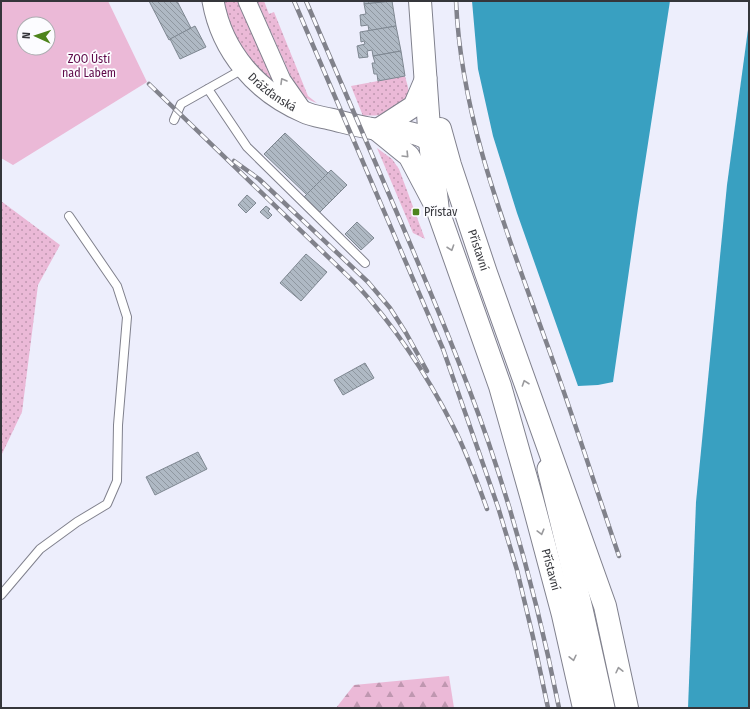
<svg xmlns="http://www.w3.org/2000/svg" width="750" height="709" font-family="'Fira Sans Condensed',sans-serif">
	<style>
		.grass { fill: url(#grass-dots) }
		.forest { fill: url(#forest-firs) }
		.park { fill: #ebb9d7; fill-rule: evenodd }
		.water { fill: #39a0c1 }
		.building { fill: url(#building-back-hatch); stroke: #7e8791 }
		.lines { fill: none; stroke-linecap: round; stroke-linejoin: round }
		.service-casing { stroke: #80818d; stroke-width: 10 }
		.minor-casing { stroke: #80818d; stroke-width: 19 }
		.tertiary-casing { stroke: #80818d; stroke-width: 23 }
		.primary-casing { stroke: #80818d; stroke-width: 24 }
		.service { stroke: #fff; stroke-width: 8 }
		.minor { stroke: #fff; stroke-width: 17 }
		.tertiary { stroke: #fff; stroke-width: 21 }
		.primary { stroke: #fff; stroke-width: 22 }
		.rail-casing { stroke: #81828b; stroke-width: 4.5 }
		.rail { stroke: #fcfcff; stroke-width: 3; stroke-dasharray: 9; stroke-linecap: butt }
		.oneway { stroke: #9a9a9d }
		.poi-dot { fill: #4e841c; stroke: #fcfcff; stroke-width: 1.5 }
		.labels { text-anchor: middle; dominant-baseline: central; stroke-width: 3.5; stroke-linejoin: round; paint-order: stroke }
		.park-label { font-size: 12px; fill: #5f0949; stroke: #fcfcff }
		.street-label { font-size: 12px; fill: #35363b; stroke: #fcfcff }
		.poi-label { font-size: 12px; fill: #35363b; stroke: #fcfcff; text-anchor: start }
	</style>
	<defs>
		<pattern id="grass-dots" width="8" height="8" patternUnits="userSpaceOnUse"><rect width="8" height="8" fill="#ebb9d7"/><path d="M2 2h.1M6 6h.1" fill="none" stroke="#bf97b0" stroke-width="1.8" stroke-linecap="round"/></pattern>
		<pattern id="forest-firs" width="22" height="20" patternUnits="userSpaceOnUse"><rect width="22" height="20" fill="#ebb9d7"/><path d="M5 1l3.5 6h-7zM16 11l3.5 6h-7z" fill="#bf97b0"/></pattern>
		<pattern id="building-back-hatch" width="6" height="6" patternUnits="userSpaceOnUse"><rect width="6" height="6" fill="#afb9c4"/><path d="M-1 5l2 2M0 0l6 6M5-1l2 2" fill="none" stroke="#8f97a0"/></pattern>
	</defs>
	<rect width="100%" height="100%" fill="#edeefc"/>
	<g class="grass">
		<path d="M221 1H241L276 81 271 84 239 46Z"/>
		<path d="M257 1H264L269 14 274 12 308 96 317 103C303 99 297 89 291 77Z"/>
		<path d="M405 76C406 81 410 90 408 95 405 103 387 113 379 115 374 116 368 115 363 116L351 86Z"/>
		<path d="M377 148 392 159 399 169 425 239 413 233Z"/>
		<path d="M1 201 60 245 38 285 22 412 1 456Z"/>
	</g>
	<path class="forest" d="M449 676 454 708H336L354 685Z"/>
	<path class="park" d="M1 1H108L147 82 13 165 1 158ZM24 24H48V48H24Z"/>
	<g class="water">
		<path d="M472 1H670L638 208 613 382 598 385 578 386 517 213 493 136 478 69Z"/>
		<path d="M749 22V708H688L696 502 727 185Z"/>
	</g>
	<g class="building">
		<path d="M149 1H177L191 28 169 40Z"/>
		<path d="M364 1H385V2L364 4Z"/>
		<path d="M392 1 396 26 369 31 368 25 361 26 360 15 366 14 364 4Z"/>
		<path d="M195 26 206 47 180 59 170 39Z"/>
		<path d="M396 26 401 51 373 56 372 50 367 51 368 57 359 58 357 46 365 44 364 41 361 42 360 32Z"/>
		<path d="M401 51 405 76 378 81 377 74H374L372 63H375L373 56Z"/>
		<path d="M285 133 328 173 307 195 264 154Z"/>
		<path d="M331 170 347 185 319 213 303 198Z"/>
		<path d="M247 195 256 203 246 213 238 205Z"/>
		<path d="M266 206 270 209 268 211 272 215 268 219 260 212Z"/>
		<path d="M357 222 374 238 361 250 345 234Z"/>
		<path d="M306 254 327 272 301 301 280 283Z"/>
		<path d="M365 363 374 378 343 395 334 380Z"/>
		<path d="M198 452 207 469 155 495 146 477Z"/>
	</g>
	<g class="lines">
		<defs>
			<g id="service">
				<path d="M208 89 247 147 365 263"/>
				<path d="M174 120 181 104 243 69"/>
				<path d="M1 595 40 549 77 522 107 504 117 481 118 425 127 317 117 286 69 216"/>
			</g>
			<path id="minor" d="M247 1 282 80 305 113"/>
			<g id="tertiary">
				<path id="s1" d="M213 1C222 52 257 92 304 112 312 116 322 117 330 119 343 122 356 126 369 128 388 132 415 128 431 142 434 145 437 150 440 154"/>
				<path d="M377 130 409 156 437 209"/>
				<path d="M377 130 414 106 426 78"/>
				<path d="M548 469 582 609 604 708"/>
			</g>
			<g id="primary">
				<path id="s2" d="M420 1 430 142 438 211 500 386 532 499 563 615 584 708"/>
				<path id="s3" d="M440 129 450 165 486 273 605 606 627 708"/>
			</g>
		</defs>
		<use href="#service" class="service-casing"/>
		<use href="#minor" class="minor-casing"/>
		<use href="#tertiary" class="tertiary-casing"/>
		<use href="#primary" class="primary-casing"/>
		<use href="#service" class="service"/>
		<use href="#minor" class="minor"/>
		<use href="#tertiary" class="tertiary"/>
		<use href="#primary" class="primary"/>
		<defs>
			<g id="rail">
				<path d="M294 1 443 349 498 507 517 570 533 637 548 708"/>
				<path d="M306 1C338 76 371 152 403 227 433 298 463 369 488 441 518 529 541 617 559 708"/>
				<path d="M456 1C461 118 505 227 544 336 571 409 594 483 619 556"/>
				<path d="M149 84 355 283C394 325 427 375 453 426 467 453 477 481 487 509"/>
				<path d="M234 161 259 179 368 282 390 308 406 333 427 371"/>
			</g>
		</defs>
		<use href="#rail" class="rail-casing"/>
		<use href="#rail" class="rail"/>
	</g>
	<defs><path id="oneway-chevron" d="M-2-3.5L2.5 0L-2 3.5" fill="none" stroke-width="1.6" stroke-linecap="round" stroke-linejoin="round"/></defs>
	<g class="oneway">
		<use href="#oneway-chevron" transform="translate(283 81) rotate(-120)"/>
		<use href="#oneway-chevron" transform="translate(406 155) rotate(46)"/>
		<use href="#oneway-chevron" transform="translate(451 248) rotate(71)"/>
		<use href="#oneway-chevron" transform="translate(525 383) rotate(-109)"/>
		<use href="#oneway-chevron" transform="translate(541 532) rotate(75)"/>
		<use href="#oneway-chevron" transform="translate(573 658) rotate(77)"/>
		<use href="#oneway-chevron" transform="translate(619 670) rotate(-103)"/>
	</g>
	<rect class="poi-dot" x="412" y="208" width="8" height="8" rx="2"/>
	<g class="labels">
		<g class="park-label">
			<text x="89" y="59">ZOO Ústí<tspan x="89" dy="14">nad Labem</tspan></text>
		</g>
		<g class="street-label">
			<text stroke="none"><textPath href="#s1" startOffset="112">Drážďanská</textPath></text>
			<text stroke="none"><textPath href="#s3" startOffset="127">Přístavní</textPath></text>
			<text stroke="none"><textPath href="#s2" startOffset="587">Přístavní</textPath></text>
		</g>
		<g class="poi-label">
			<text x="424" y="212">Přístav</text>
		</g>
	</g>
	<rect width="750" height="709" fill="none" stroke="#35363b" stroke-width="4"/>
	<g transform="translate(36 36) rotate(273)"><circle r="19" fill="#fcfcff" stroke="#acadb1"/>
	<path d="M0-3L7 15L0 10L-7 15Z" fill="#4e841c"/>
	<text y="-6" font-size="11" font-weight="bold" text-anchor="middle" fill="#35363b">N</text>
	</g>
</svg>
